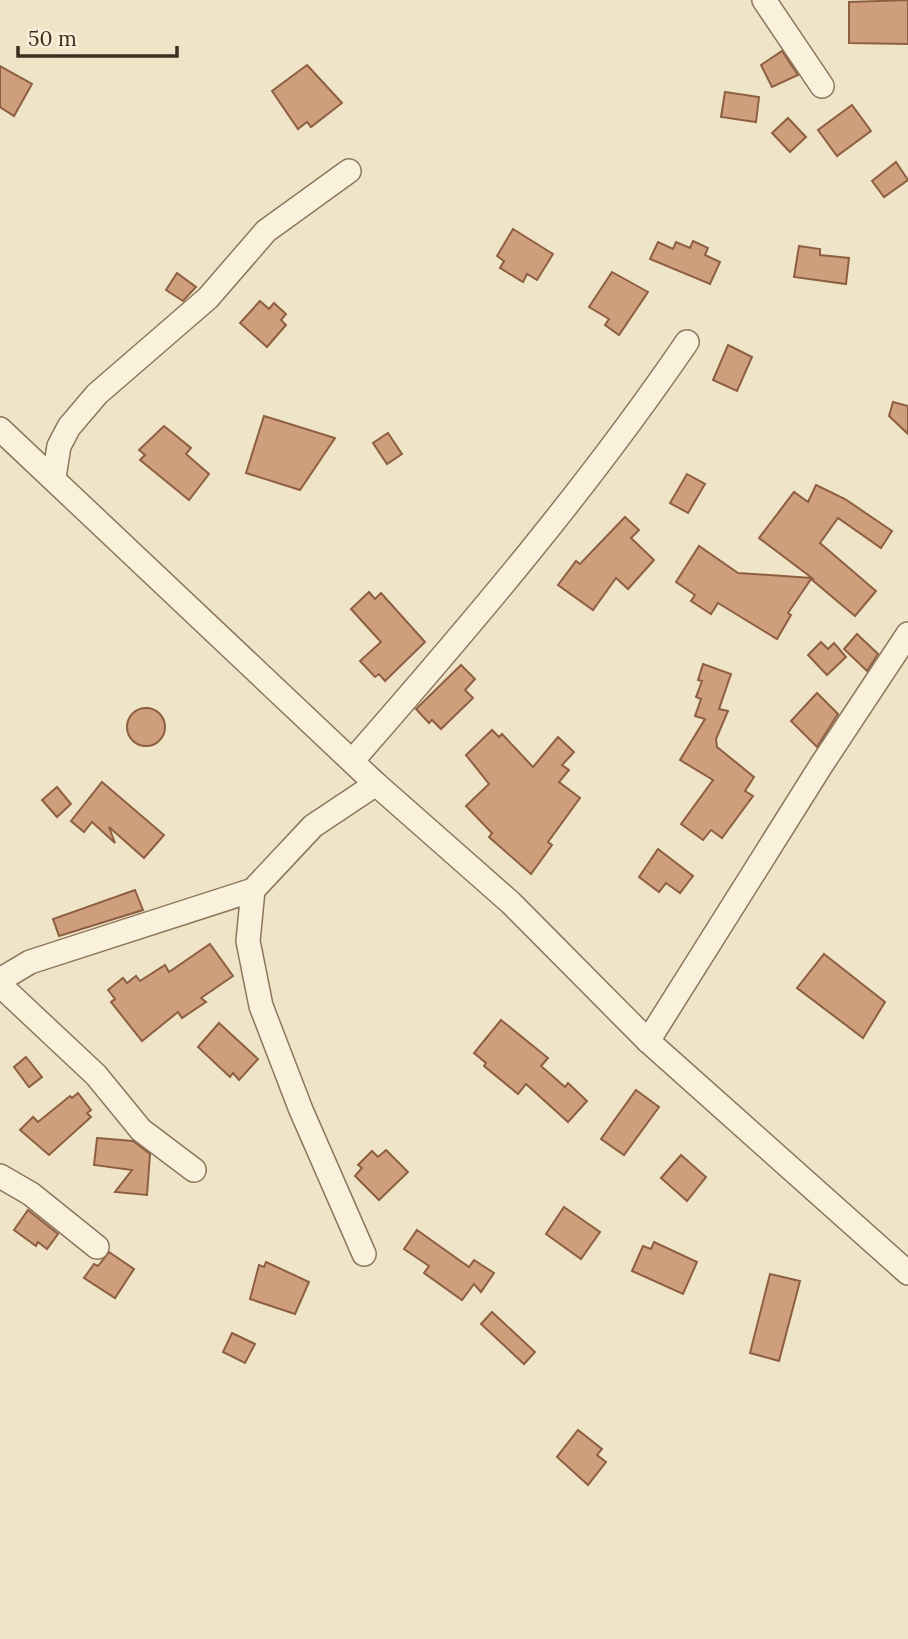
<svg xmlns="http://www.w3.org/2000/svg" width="908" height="1639" font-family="Lora,serif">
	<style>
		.building { fill: #cf9f7d; stroke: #8d5f41; stroke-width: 2 }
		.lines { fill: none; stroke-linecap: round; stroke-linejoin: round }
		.minor-casing { stroke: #8d765c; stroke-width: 26 }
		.minor { stroke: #faf1dc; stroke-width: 23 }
	</style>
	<rect width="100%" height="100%" fill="#f0e4c8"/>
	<g class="building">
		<path d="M908 0V44L849 43V2Z"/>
		<path d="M782 51 798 75 772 87 761 65Z"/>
		<path d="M307 65 342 103 311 127 307 122 298 129 272 91Z"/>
		<path d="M0 66 32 84 14 116 0 107Z"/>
		<path d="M725 92 759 97 756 122 721 117Z"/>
		<path d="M852 105 871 131 837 156 818 130Z"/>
		<path d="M788 118 806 137 790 152 772 133Z"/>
		<path d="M896 162 908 180 884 197 872 181Z"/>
		<path d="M513 229 553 254 537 280 527 274 523 282 500 268 504 261 497 256Z"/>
		<path d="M693 241 708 248 705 255 720 262 710 284 650 259 658 242 673 249 676 242 690 248Z"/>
		<path d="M799 246 820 249V255L849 258 846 284 794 277Z"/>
		<path d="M612 272 648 292 619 335 605 325 609 319 589 307Z"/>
		<path d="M177 273 196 287 183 301 166 290Z"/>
		<path d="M260 301 269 309 274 303 286 314 281 320 286 325 267 347 240 323Z"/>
		<path d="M728 345 752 357 737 391 713 380Z"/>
		<path d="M893 402 908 406V434L889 416Z"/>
		<path d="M264 416 335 438 300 490 246 473Z"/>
		<path d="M164 426 191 448 186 454 209 474 189 500 140 460 145 455 139 450Z"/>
		<path d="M388 433 402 454 387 464 373 443Z"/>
		<path d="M687 474 705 484 688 513 670 503Z"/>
		<path d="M816 485 845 499 892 531 881 548 838 518 820 543 876 591 855 616 811 579 788 613 791 615 777 639 718 603 711 614 691 601 695 595 676 582 699 546 738 573 812 578 759 538 794 492 808 502Z"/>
		<path d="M625 517 639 530 631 538 654 560 628 589 616 578 593 610 558 585 576 561 580 564Z"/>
		<path d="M369 592 375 599 381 593 425 642 385 681 379 674 375 677 360 661 381 642 351 609Z"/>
		<path d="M857 634 878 654 867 671 844 649Z"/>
		<path d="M821 642 828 649 834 643 846 657 827 675 808 655Z"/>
		<path d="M703 664 731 674 719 709 728 711 716 739 717 747 754 777 745 791 753 796 722 838 711 830 703 840 681 824 713 780 680 760 705 719 695 716 701 699 696 697 702 681 698 680Z"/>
		<path d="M461 665 475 679 465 690 473 698 441 729 432 720 429 723 416 709Z"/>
		<path d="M817 693 838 714 817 747 791 721Z"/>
		<circle cx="146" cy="727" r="19"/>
		<path d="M492 730 499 737 502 734 533 767 558 737 574 752 562 765 569 770 559 782 580 798 548 842 552 845 531 874 489 837 492 833 466 806 489 784 466 755Z"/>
		<path d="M102 782 164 835 144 858 109 827 115 843 92 822 84 832 71 821Z"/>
		<path d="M57 787 71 804 57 817 42 800Z"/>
		<path d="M658 849 693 876 680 893 666 883 659 892 639 877Z"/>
		<path d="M135 890 143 910 59 936 53 919Z"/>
		<path d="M210 944 233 976 201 998 206 1002 182 1018 178 1012 142 1041 111 1002 115 999 108 990 123 978 127 983 136 976 140 981 165 965 169 972Z"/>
		<path d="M824 954 885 1002 863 1038 797 988Z"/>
		<path d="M501 1020 548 1058 541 1066 565 1087 568 1083 587 1101 568 1122 526 1084 518 1094 484 1066 486 1063 474 1053Z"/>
		<path d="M219 1023 258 1059 239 1080 233 1073 230 1077 198 1047Z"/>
		<path d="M26 1057 42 1077 29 1087 14 1067Z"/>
		<path d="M636 1090 659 1107 624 1155 601 1139Z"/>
		<path d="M78 1093 91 1110 87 1113 91 1117 49 1155 20 1130 33 1117 38 1122 70 1096 72 1098Z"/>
		<path d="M97 1138 133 1141 150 1154 147 1195 115 1192 132 1170 94 1165Z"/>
		<path d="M386 1150 408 1172 379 1200 355 1176 362 1168 358 1165 372 1151 378 1157Z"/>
		<path d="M681 1155 706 1177 687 1201 661 1178Z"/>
		<path d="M564 1207 600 1232 581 1259 546 1234Z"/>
		<path d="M28 1210 58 1234 47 1249 38 1242 36 1246 14 1230Z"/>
		<path d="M417 1230 469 1267 474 1260 494 1273 481 1292 474 1284 462 1300 424 1273 429 1266 404 1249Z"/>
		<path d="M654 1242 697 1262 683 1294 632 1271 643 1246 651 1249Z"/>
		<path d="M109 1252 134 1269 115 1298 84 1278 94 1264 98 1266Z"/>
		<path d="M266 1262 309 1282 295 1314 250 1299 259 1265 264 1267Z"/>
		<path d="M770 1274 800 1281 779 1361 750 1353Z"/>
		<path d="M492 1312 535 1352 524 1364 481 1324Z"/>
		<path d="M232 1333 255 1344 245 1363 223 1352Z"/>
		<path d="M578 1430 602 1449 597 1455 606 1462 588 1485 557 1457Z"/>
	</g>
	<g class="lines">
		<defs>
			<g id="minor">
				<path d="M764 0 822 86"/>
				<path d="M0 429 376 784 511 903 648 1041 908 1273"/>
				<path d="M54 477 59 446 69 427 97 394 208 298 266 231 349 171"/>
				<path d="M353 760C471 625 586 490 687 342"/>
				<path d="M253 890 248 941 261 1006 301 1110 364 1254"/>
				<path d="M0 980 30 962 253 890 313 826 376 784"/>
				<path d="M0 985 96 1075 141 1130 194 1170"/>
				<path d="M648 1041 822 764 908 634"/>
				<path d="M0 1176 31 1194 97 1247"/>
			</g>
		</defs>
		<use href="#minor" class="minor-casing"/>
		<use href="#minor" class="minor"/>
	</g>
	<path d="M18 46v10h159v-10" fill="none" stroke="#3d2e20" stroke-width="3.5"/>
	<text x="28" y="46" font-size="21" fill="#3d2e20" stroke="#f7eed8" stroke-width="5" paint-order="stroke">50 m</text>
</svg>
